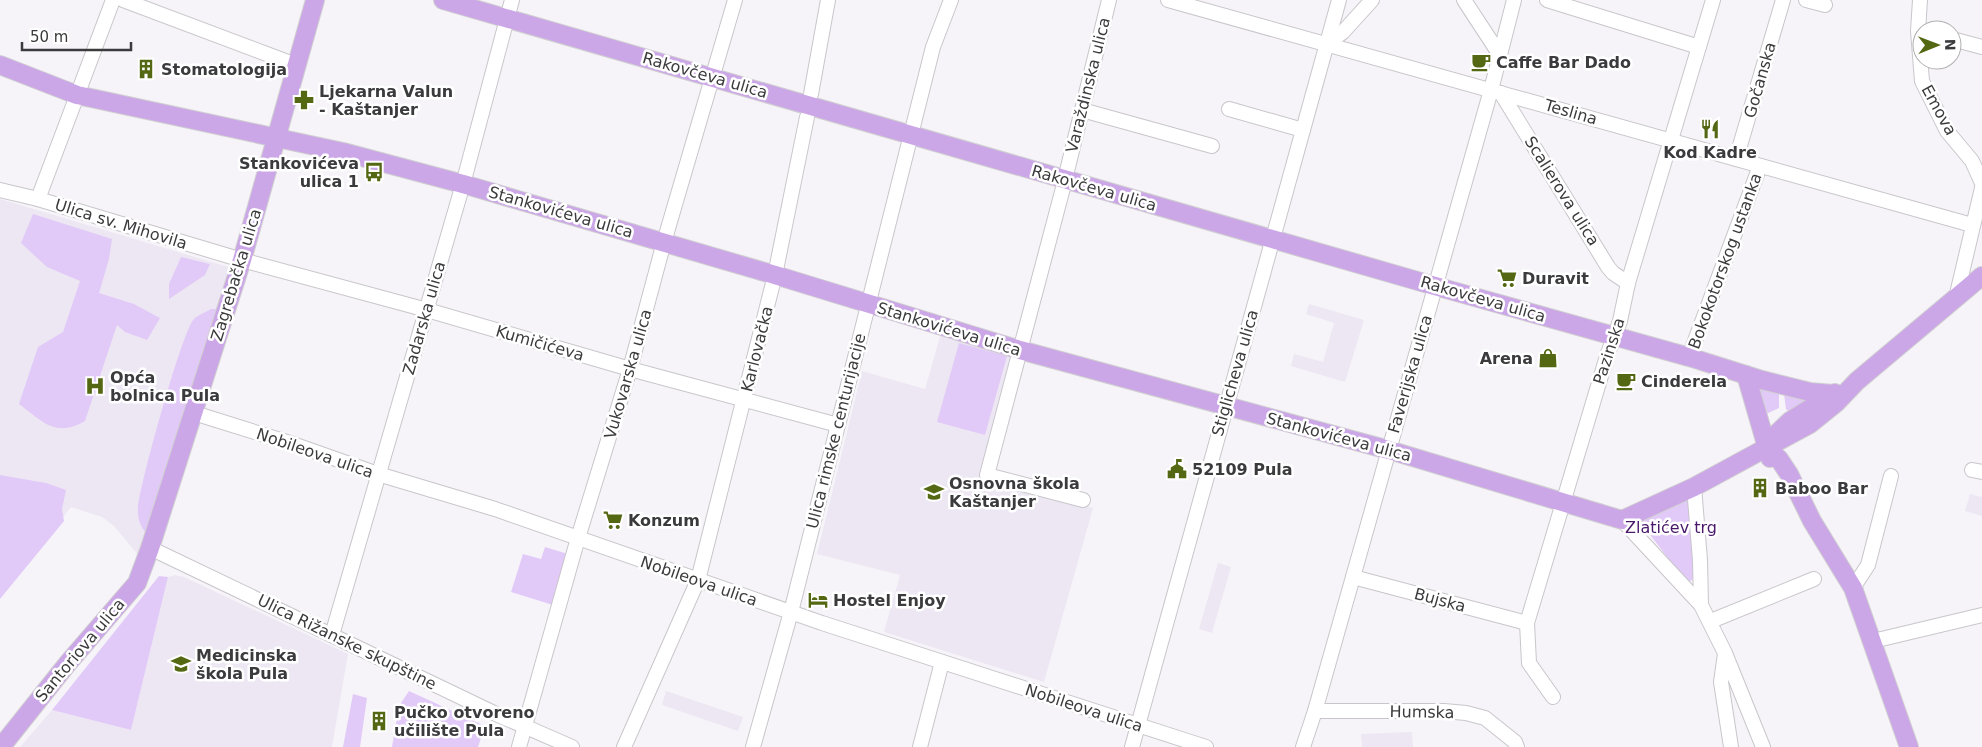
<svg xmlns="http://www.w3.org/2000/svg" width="1982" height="747" font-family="'DejaVu Sans',sans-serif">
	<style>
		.built { fill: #ede7f3 }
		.green { fill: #e2caf8 }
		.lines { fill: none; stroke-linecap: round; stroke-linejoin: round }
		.minor-casing { stroke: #c9c6cb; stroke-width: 16 }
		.major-casing { stroke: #d0d0d0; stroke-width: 20 }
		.minor { stroke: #fff; stroke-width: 14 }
		.major { stroke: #cca7e8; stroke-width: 18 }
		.labels { text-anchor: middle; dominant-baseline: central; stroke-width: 5; stroke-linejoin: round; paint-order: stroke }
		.poi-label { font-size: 16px; font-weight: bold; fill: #3b3a3c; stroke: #fff; text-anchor: start }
		.street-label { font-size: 16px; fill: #3b3a3c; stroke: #fff }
		.park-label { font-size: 16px; fill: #4a186a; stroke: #fff }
	</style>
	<rect width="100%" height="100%" fill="#f6f4f9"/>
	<g class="built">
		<path d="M0 199 232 268 140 557 114 526 102 517 71 507 0 597Z"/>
		<path d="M1309 304 1364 320 1345 382 1291 366 1294 354 1323 362 1334 323 1306 314Z"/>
		<path d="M941 333 1013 353 979 476 1093 508 1044 682 884 632 900 575 817 554 862 371 925 389Z"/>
		<path d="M1970 494 1982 497V516L1965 511Z"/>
		<path d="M1218 563 1231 567 1212 633 1199 629Z"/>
		<path d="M175 575 184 577 348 654 332 747H20L52 710 131 730 168 577Z"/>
		<path d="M666 691 743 717 738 731 662 705Z"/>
		<path d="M1412 732 1413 747H1362L1361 734Z"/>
	</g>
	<g class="green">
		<path d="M33 214 112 239 109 259 99 293 134 304 160 318 147 340 125 332 117 325 85 421C56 438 43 422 19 404L38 347 63 332 80 281 47 267 21 243Z"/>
		<path d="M181 257 210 264 205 275 169 299V284Z"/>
		<path d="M211 309H221L147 534C140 527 137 517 138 507 140 484 182 331 194 319 198 315 206 312 211 309Z"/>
		<path d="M959 343 1007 356 985 435 937 422Z"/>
		<path d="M1756 383 1779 389V408L1764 415Z"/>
		<path d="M1784 394 1807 400V403L1791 414 1786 409Z"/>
		<path d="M0 475 46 483 66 490 62 509 64 521 0 599Z"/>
		<path d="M1689 495 1697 577 1687 583 1638 519Z"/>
		<path d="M545 547 571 555 556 606 511 592 523 554 541 559Z"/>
		<path d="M159 576 168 577 131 730 52 710Z"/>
		<path d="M409 691 485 726 478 747H392L399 706Z"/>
		<path d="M353 694 367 698 360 747H343Z"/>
	</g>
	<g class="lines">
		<defs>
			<g id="minor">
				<path d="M123 0 296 65"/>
				<path d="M1168 0 1972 225"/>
				<path d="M1464 0 1500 55"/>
				<path d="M1547 0 1699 47"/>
				<path d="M1806 0 1825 5"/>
				<path d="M1920 0 1918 31 1922 81 1947 131 1972 161 1982 183"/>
				<path d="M1952 39 1982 47"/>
				<path d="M1327 44 1343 32 1372 0"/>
				<path d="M1501 93 1608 267 1613 273 1628 283"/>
				<path d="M811 94 828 0"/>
				<path d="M1229 109 1303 130"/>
				<path d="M1082 110 1212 146"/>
				<path d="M1736 159 1783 0"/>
				<path d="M1067 171 1109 0"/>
				<path d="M1063 188 987 475 1083 500"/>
				<path d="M0 190 38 199 242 260 427 310 630 369 838 425"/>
				<path d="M38 199 113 0"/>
				<path d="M1956 298 1982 188"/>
				<path d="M1689 357 1760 166"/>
				<path d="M194 413 293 444 378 474 495 509 822 623 1206 747"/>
				<path d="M1972 470 1982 472"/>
				<path d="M1694 487 1700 560 1701 605"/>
				<path d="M1622 520 1701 605 1725 653 1763 747"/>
				<path d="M150 548 496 714 572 747"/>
				<path d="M1353 577 1527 623"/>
				<path d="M1853 588 1868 565 1891 476"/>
				<path d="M1711 621 1814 579"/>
				<path d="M332 635 463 184 512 0"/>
				<path d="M1873 641 1982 615"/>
				<path d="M1725 654 1721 682 1731 747"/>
				<path d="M1553 697 1529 663 1527 623 1607 356 1620 321 1628 283 1713 0"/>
				<path d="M1315 711H1444L1466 713 1485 718 1515 742 1517 747"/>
				<path d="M519 747 578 538 630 369 664 242 735 0"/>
				<path d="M624 747 698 580 775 275 807 117"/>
				<path d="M753 747 791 612 933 47 951 0"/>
				<path d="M920 747 942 662"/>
				<path d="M1132 747 1339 0"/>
				<path d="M1303 747 1315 711 1491 90 1514 0"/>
			</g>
			<g id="major">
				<path d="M443 0 1435 286 1689 357 1762 380 1810 392 1833 394"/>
				<path d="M0 65 77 95 343 152 463 184 775 275 1020 350 1389 450 1622 520 1694 487 1810 424 1836 403 1857 381 1982 276"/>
				<path d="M1746 375 1770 458"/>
				<path d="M1771 439 1790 421 1835 393"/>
				<path d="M1767 448 1779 459 1789 474 1812 521 1853 588 1909 747"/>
				<path d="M1 747 68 663 137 583 150 548 242 260 315 0"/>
			</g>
		</defs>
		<use href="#minor" class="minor-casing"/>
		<use href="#major" class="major-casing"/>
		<use href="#minor" class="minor"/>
		<use href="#major" class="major"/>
	</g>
	<defs>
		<symbol id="cafe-bare" viewBox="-9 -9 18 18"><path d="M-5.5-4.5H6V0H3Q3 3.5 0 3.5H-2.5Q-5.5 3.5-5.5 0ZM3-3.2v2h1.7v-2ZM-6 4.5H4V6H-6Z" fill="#546713" stroke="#fff" stroke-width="2.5" paint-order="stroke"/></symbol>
		<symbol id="building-bare" viewBox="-9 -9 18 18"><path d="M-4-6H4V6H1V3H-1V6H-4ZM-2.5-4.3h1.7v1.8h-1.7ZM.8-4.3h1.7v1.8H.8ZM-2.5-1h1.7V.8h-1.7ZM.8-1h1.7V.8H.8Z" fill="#546713" stroke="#fff" stroke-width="2.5" paint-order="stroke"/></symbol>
		<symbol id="pharmacy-bare" viewBox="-9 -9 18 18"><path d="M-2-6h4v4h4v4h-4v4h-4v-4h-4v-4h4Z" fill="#546713" stroke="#fff" stroke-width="2.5" paint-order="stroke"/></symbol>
		<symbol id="restaurant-bare" viewBox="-9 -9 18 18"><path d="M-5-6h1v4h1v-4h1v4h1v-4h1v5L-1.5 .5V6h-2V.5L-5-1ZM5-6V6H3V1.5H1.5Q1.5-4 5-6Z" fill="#546713" stroke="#fff" stroke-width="2.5" paint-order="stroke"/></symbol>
		<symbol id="bus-bare" viewBox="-9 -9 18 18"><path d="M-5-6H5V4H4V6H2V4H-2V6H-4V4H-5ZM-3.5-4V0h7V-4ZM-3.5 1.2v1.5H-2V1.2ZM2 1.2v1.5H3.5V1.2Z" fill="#546713" stroke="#fff" stroke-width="2.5" paint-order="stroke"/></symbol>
		<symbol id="supermarket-bare" viewBox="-9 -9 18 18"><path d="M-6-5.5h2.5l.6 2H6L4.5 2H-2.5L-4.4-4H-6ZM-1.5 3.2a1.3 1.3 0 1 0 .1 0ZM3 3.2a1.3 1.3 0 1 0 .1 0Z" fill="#546713" stroke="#fff" stroke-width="2.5" paint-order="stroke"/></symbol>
		<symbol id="shop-bare" viewBox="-9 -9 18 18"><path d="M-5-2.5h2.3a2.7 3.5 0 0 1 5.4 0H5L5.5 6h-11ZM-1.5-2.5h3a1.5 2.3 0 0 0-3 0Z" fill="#546713" stroke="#fff" stroke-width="2.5" paint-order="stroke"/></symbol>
		<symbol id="hospital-bare" viewBox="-9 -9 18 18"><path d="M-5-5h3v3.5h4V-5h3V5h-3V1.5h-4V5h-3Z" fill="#546713" stroke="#fff" stroke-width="2.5" paint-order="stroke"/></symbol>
		<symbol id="civic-bare" viewBox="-9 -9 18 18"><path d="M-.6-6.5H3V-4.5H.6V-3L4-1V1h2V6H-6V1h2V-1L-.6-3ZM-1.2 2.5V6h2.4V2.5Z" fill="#546713" stroke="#fff" stroke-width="2.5" paint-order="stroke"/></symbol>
		<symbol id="school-bare" viewBox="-9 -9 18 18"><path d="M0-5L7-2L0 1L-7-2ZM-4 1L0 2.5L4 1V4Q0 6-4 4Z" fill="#546713" stroke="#fff" stroke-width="2.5" paint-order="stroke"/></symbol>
		<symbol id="hotel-bare" viewBox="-9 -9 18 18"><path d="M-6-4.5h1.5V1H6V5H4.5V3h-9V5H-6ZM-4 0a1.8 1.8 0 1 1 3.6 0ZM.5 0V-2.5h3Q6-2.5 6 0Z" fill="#546713" stroke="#fff" stroke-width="2.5" paint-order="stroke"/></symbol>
	</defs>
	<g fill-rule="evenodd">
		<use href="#cafe-bare" x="1467" y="48" width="28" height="28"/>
		<use href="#building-bare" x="132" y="55" width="28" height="28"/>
		<use href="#pharmacy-bare" x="290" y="86" width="28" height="28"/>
		<use href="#restaurant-bare" x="1696" y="115" width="28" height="28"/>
		<use href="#bus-bare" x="360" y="158" width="28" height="28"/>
		<use href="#supermarket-bare" x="1493" y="264" width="28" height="28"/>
		<use href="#shop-bare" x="1534" y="344" width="28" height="28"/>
		<use href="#cafe-bare" x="1612" y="367" width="28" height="28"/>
		<use href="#hospital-bare" x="81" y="372" width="28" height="28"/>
		<use href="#civic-bare" x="1163" y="455" width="28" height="28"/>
		<use href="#building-bare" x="1746" y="474" width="28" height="28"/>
		<use href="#school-bare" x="920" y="478" width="28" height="28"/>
		<use href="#supermarket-bare" x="599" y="506" width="28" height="28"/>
		<use href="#hotel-bare" x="804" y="586" width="28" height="28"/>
		<use href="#school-bare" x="167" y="650" width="28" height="28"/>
		<use href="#building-bare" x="365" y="707" width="28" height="28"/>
	</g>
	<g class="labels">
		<g class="poi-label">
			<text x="1496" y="62">Caffe Bar Dado</text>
			<text x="161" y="69">Stomatologija</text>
			<text x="319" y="91">Ljekarna Valun<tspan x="319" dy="18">- Kaštanjer</tspan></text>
			<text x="1710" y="152" text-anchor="middle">Kod Kadre</text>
			<text x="359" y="163" text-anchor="end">Stankovićeva<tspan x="359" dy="18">ulica 1</tspan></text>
			<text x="1522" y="278">Duravit</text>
			<text x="1533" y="358" text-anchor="end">Arena</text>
			<text x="110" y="377">Opća<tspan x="110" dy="18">bolnica Pula</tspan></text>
			<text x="1641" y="381">Cinderela</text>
			<text x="1192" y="469">52109 Pula</text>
			<text x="949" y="483">Osnovna škola<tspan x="949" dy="18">Kaštanjer</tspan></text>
			<text x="1775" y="488">Baboo Bar</text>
			<text x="628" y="520">Konzum</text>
			<text x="833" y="600">Hostel Enjoy</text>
			<text x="196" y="655">Medicinska<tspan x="196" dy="18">škola Pula</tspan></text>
			<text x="394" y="712">Pučko otvoreno<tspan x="394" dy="18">učilište Pula</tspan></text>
		</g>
		<g class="street-label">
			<text transform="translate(705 75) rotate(16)">Rakovčeva ulica</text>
			<text transform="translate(1760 80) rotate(-74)">Gočanska</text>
			<text transform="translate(1088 85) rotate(-76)">Varaždinska ulica</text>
			<text transform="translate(1939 110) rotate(61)">Emova</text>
			<text transform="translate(1571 112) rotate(16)">Teslina</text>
			<text transform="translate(1094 188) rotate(16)">Rakovčeva ulica</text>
			<text transform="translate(1562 191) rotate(58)">Scalierova ulica</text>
			<text transform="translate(561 212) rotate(16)">Stankovićeva ulica</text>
			<text transform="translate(121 224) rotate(17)">Ulica sv. Mihovila</text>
			<text transform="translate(1725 261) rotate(-70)">Bokokotorskog ustanka</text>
			<text transform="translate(236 275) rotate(-73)">Zagrebačka ulica</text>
			<text transform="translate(1483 299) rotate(16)">Rakovčeva ulica</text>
			<text transform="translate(424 318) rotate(-74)">Zadarska ulica</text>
			<text transform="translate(949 329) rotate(17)">Stankovićeva ulica</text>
			<text transform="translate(540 343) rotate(16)">Kumičićeva</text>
			<text transform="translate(757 349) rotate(-76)">Karlovačka</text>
			<text transform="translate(1609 351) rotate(-72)">Pazinska</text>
			<text transform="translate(1235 373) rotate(-74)">Stiglicheva ulica</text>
			<text transform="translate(628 374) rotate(-74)">Vukovarska ulica</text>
			<text transform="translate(1410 374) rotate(-74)">Faverijska ulica</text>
			<text transform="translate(836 431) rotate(-76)">Ulica rimske centurijacije</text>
			<text transform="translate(1339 437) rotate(15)">Stankovićeva ulica</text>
			<text transform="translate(315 453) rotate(19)">Nobileova ulica</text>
			<text transform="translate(699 581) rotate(19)">Nobileova ulica</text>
			<text transform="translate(1440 600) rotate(15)">Bujska</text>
			<text transform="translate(347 642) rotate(26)">Ulica Rižanske skupštine</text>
			<text transform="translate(80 650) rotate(-50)">Santoriova ulica</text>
			<text transform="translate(1084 708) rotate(18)">Nobileova ulica</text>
			<text transform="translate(1422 712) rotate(1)">Humska</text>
		</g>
		<g class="park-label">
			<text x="1671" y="527">Zlatićev trg</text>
		</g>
	</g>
	<g transform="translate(1937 45) rotate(89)"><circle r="24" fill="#ffffff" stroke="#b1b0b1"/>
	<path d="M0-4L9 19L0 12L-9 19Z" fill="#546713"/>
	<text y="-8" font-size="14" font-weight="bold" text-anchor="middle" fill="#3b3a3c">N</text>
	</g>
	<path d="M22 42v8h109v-8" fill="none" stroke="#3b3a3c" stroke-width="2.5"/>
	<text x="30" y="42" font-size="15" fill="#3b3a3c" stroke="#ffffff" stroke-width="4" paint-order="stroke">50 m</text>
</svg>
